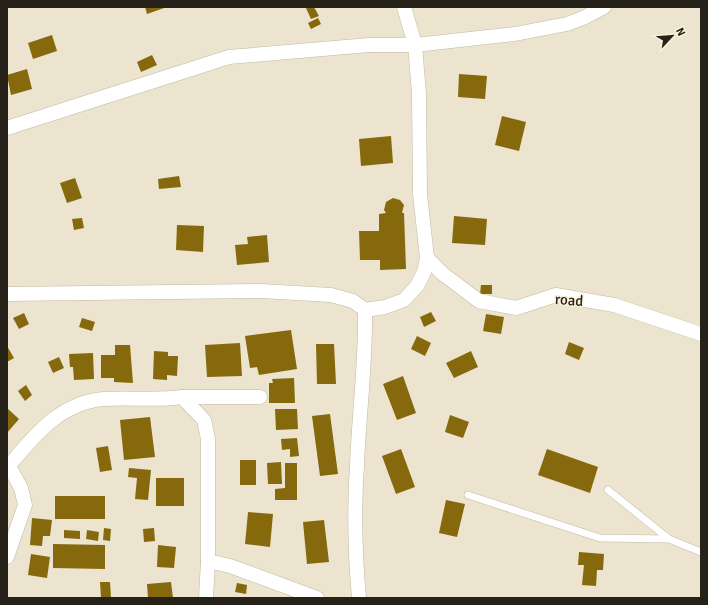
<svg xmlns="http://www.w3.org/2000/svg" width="708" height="605" font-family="Signika,sans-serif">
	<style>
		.building { fill: #85690c }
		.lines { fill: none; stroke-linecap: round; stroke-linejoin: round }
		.service-casing { stroke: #c1b9a4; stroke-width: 8 }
		.minor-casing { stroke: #c1b9a4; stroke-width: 15 }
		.service { stroke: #fff; stroke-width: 7 }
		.minor { stroke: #fff; stroke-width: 14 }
		.labels { text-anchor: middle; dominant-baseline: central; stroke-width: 3; stroke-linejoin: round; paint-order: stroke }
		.street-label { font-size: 15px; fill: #26221a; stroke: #faf1db }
	</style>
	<rect width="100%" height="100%" fill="#ece4ce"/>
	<g class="building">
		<path d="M145 7H167L147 14Z"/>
		<path d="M309 7H314L319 16 311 19 306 8Z"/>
		<path d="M318 18 321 24 311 29 308 23Z"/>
		<path d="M52 35 57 51 33 59 28 43Z"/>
		<path d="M152 55 157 65 141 72 137 62Z"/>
		<path d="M27 69 32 89 11 95 7 75Z"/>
		<path d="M459 74 487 76 485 99 458 97Z"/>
		<path d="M502 116 526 122 519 151 495 145Z"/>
		<path d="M391 136 393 163 361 166 359 139Z"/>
		<path d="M179 176 181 187 159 189 158 179Z"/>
		<path d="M75 178 82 198 67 203 60 183Z"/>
		<path d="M393 198 400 200 404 205 402 213H404L406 269 380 270V260H360L359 231H379V214L386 213 384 210 386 202Z"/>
		<path d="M454 216 487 219 485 245 452 243Z"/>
		<path d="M82 218 84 228 74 230 72 219Z"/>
		<path d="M177 225 204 226 203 252 176 250Z"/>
		<path d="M267 235 269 262 237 265 235 245 248 244 247 237Z"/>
		<path d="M481 285H492V294H480Z"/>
		<path d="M431 312 436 321 424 327 420 317Z"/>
		<path d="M24 313 29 324 19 329 13 318Z"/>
		<path d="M486 314 504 317 501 334 483 331Z"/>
		<path d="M82 318 95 322 92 331 79 327Z"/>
		<path d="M291 330 297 369 259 375 257 367 250 368 245 336Z"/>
		<path d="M417 336 431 343 425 356 411 349Z"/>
		<path d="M569 342 584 348 579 360 565 354Z"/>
		<path d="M240 343 242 376 207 377 205 345Z"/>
		<path d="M316 344H334L336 384H317Z"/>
		<path d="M115 345H130L133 383 114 382V378H101V355H115Z"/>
		<path d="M7 346 14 358 7 362Z"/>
		<path d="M154 351 168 352V356H178L177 376 167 375V380L153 379Z"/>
		<path d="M471 351 478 367 454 378 446 363Z"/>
		<path d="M93 353 94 379 74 380 73 367H70L69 354Z"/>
		<path d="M59 357 64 368 53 373 48 362Z"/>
		<path d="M403 376 416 413 397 420 383 384Z"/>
		<path d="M294 378 295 403H269V383H273L272 379Z"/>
		<path d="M26 385 32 395 25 401 18 391Z"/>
		<path d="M7 408 19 419 7 433Z"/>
		<path d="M275 409H297L298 429 276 430Z"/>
		<path d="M330 414 338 474 320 476 312 416Z"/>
		<path d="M450 415 469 422 463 438 445 432Z"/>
		<path d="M150 417 155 457 124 460 120 420Z"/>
		<path d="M297 438 299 456 290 457V449L282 450 281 439Z"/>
		<path d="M108 446 112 470 100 472 96 448Z"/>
		<path d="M401 449 415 487 396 494 382 456Z"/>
		<path d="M547 449 598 467 590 493 538 475Z"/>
		<rect x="240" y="460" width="16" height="25"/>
		<path d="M281 462 282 484H268L267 463Z"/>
		<path d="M285 463H297V500H275V489L285 488Z"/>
		<path d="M129 468 151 470 148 500 135 499 137 478 128 477Z"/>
		<rect x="156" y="478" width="28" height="28"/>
		<rect x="55" y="496" width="50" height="23"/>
		<path d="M446 500 465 504 457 537 439 533Z"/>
		<path d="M248 512 273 514 270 547 245 544Z"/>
		<path d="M32 518 52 520 50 536H43L42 546 30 545Z"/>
		<path d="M324 520 329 562 307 564 303 522Z"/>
		<path d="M104 528 111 529 110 541 103 540Z"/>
		<path d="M154 528 155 541 144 542 143 529Z"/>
		<path d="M64 530 80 531V539L64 538Z"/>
		<path d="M87 530 99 532 98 541 86 539Z"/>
		<path d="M53 544 105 545V569L53 568Z"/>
		<path d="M158 545 176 547 174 568 157 567Z"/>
		<path d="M579 552 604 554 603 570H597L596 586 582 585 584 565H578Z"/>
		<path d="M31 554 50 557 47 578 28 575Z"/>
		<path d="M100 582H110L111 598H101Z"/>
		<path d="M171 582 173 598H148L147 584Z"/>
		<path d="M237 583 247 585 246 594 235 592Z"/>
	</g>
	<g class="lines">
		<defs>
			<g id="service">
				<path d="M608 490 669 539 701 552"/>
				<path d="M468 495 600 538 669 539"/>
			</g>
			<g id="minor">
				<path d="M7 128 229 57 369 45H415L515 34 567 24 583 18 604 7"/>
				<path d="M427 258 443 274 479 301 516 308 556 295 614 305 701 334"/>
				<path d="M7 294 261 291 331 295 353 301 365 310 385 307 404 300 417 286 424 272 427 258 420 194 419 94 415 45 404 7"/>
				<path d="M182 397H260"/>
				<path d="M7 468C33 437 59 403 103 399 129 397 155 401 182 397L204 420 208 439V561L206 598"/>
				<path d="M7 557 25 505 21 488 9 466"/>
				<path d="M208 561 230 566 317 598"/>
				<path d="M359 598C355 554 354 509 357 465 359 413 366 362 365 310"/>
			</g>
		</defs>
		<use href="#service" class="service-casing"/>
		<use href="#minor" class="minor-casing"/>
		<use href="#service" class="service"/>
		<use href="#minor" class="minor"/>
	</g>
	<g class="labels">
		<g class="street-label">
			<text transform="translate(569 300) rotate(4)">road</text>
		</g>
	</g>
	<rect width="708" height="605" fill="none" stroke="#26221a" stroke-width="16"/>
	<g transform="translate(672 36) rotate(64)" stroke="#faf1db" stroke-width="3" paint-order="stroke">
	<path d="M0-3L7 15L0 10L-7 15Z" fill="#26221a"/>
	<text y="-6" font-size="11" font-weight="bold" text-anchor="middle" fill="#26221a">N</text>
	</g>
</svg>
